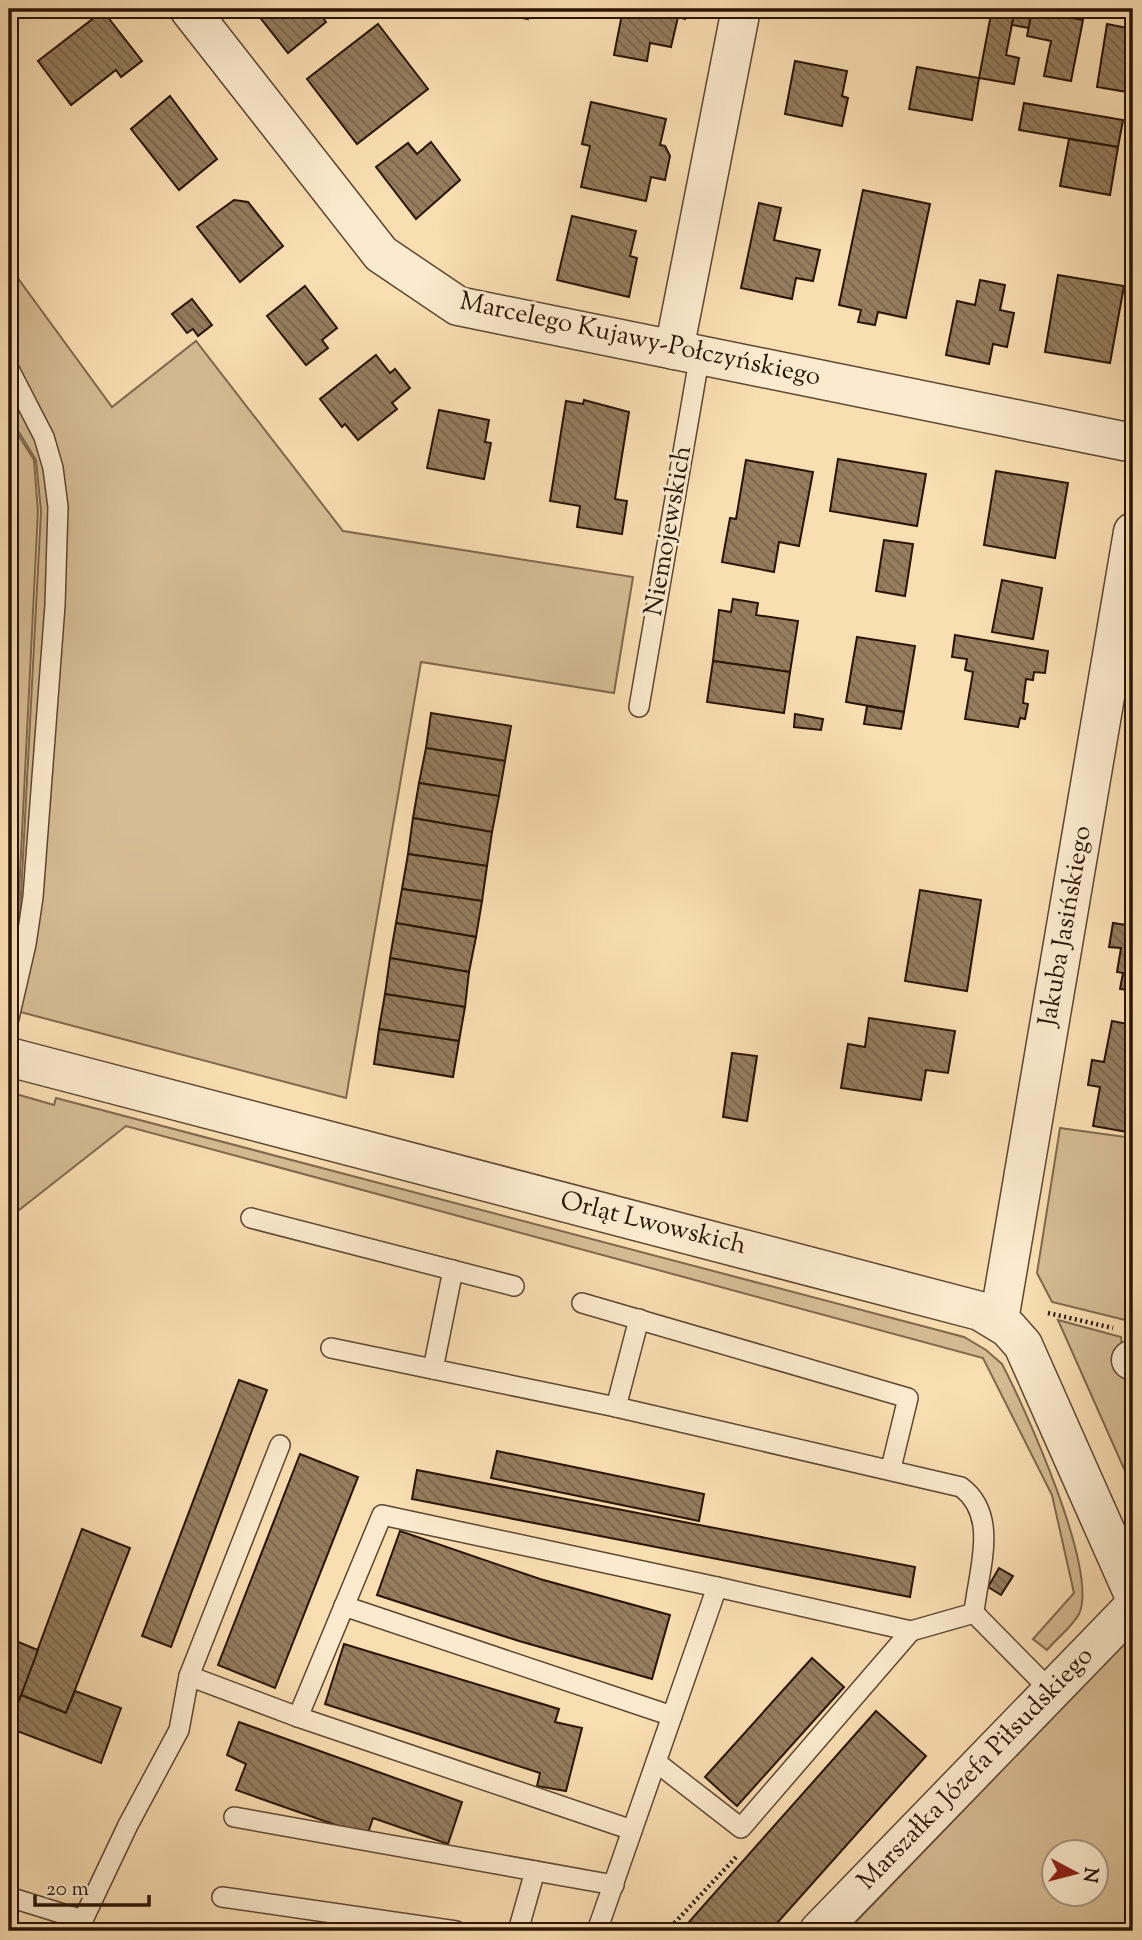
<svg xmlns="http://www.w3.org/2000/svg" width="1142" height="1940" font-family="'Sorts Mill Goudy',serif">
	<style>
		.green { fill: #d6bc94; stroke: #80684c; stroke-width: 2; fill-rule: evenodd }
		.building { fill: url(#building-back-hatch); stroke: #291404; stroke-width: 2 }
		.lines { fill: none; stroke-linecap: round; stroke-linejoin: round }
		.lane-casing { stroke: #5d4630; stroke-width: 22 }
		.street-casing { stroke: #5d4630; stroke-width: 41 }
		.path { stroke: #291404; stroke-width: 4.5; stroke-dasharray: 2 3.5; stroke-linecap: butt }
		.lane { stroke: #fbeacd; stroke-width: 19 }
		.street { stroke: #fbeacd; stroke-width: 38 }
		.labels { text-anchor: middle; dominant-baseline: central; stroke-width: 6; stroke-linejoin: round; paint-order: stroke }
		.street-label { font-size: 26px; fill: #291404; stroke: #fbeacd }
	</style>
	<defs>
		<pattern id="building-back-hatch" width="6" height="6" patternUnits="userSpaceOnUse" patternTransform="scale(1.75)"><rect width="6" height="6" fill="#957d5e"/><path d="M-1 5l2 2M0 0l6 6M5-1l2 2" fill="none" stroke="#7a654b"/></pattern>
	</defs>
	<rect width="100%" height="100%" fill="#f9deb2"/>
	<filter id="stains"><feTurbulence type="fractalNoise" baseFrequency=".00286" numOctaves="4"/><feColorMatrix values="0 0 0 0 .2 0 0 0 0 .09 0 0 0 0 .02 0 0 0 .5 -.17"/></filter>
	<radialGradient id="worn" r=".72"><stop offset=".6" stop-color="#630" stop-opacity="0"/><stop offset="1" stop-color="#630" stop-opacity=".3"/></radialGradient>
	<g class="green">
		<path d="M9 266 112 407 196 341 343 531 633 577 614 693 421 662 346 1098 9 1009V964L20 914 41 511 36 460 9 416Z"/>
		<path d="M9 420 34 460 38 511 18 914 9 954Z"/>
		<path d="M9 1092 54 1105 56 1098 964 1337 986 1350 1002 1364C1025 1408 1099 1571 1079 1614 1072 1627 1056 1639 1047 1650L1033 1639 1074 1593 1052 1495 983 1358 126 1126 9 1218Z"/>
		<path d="M1060 1128 1133 1138V1322L1052 1302 1037 1273Z"/>
		<path d="M1058 1320 1121 1337 1127 1390 1133 1392V1489Z"/>
		<path d="M1133 1634V1931H847ZM1054 1853H1096V1895H1054Z"/>
	</g>
	<g class="building">
		<path d="M328 9 332 13 324 19 326 22 288 53 254 10Z"/>
		<path d="M495 9H530L528 19 494 13Z"/>
		<path d="M538 9H562L560 16 538 11Z"/>
		<path d="M623 9H687L685 19 678 17 671 47 650 43 647 61 614 55Z"/>
		<path d="M992 9H1015L1006 55 1019 58 1014 84 979 78Z"/>
		<path d="M1015 9 1032 11 1029 28 1012 25Z"/>
		<path d="M103 11 142 61 121 77 116 70 71 105 38 61Z"/>
		<path d="M1032 11 1083 20 1071 81 1044 76 1051 41 1027 36Z"/>
		<path d="M378 24 428 89 357 144 307 79Z"/>
		<path d="M1107 24 1133 29V93L1097 87Z"/>
		<path d="M795 61 847 71 842 96 848 98 842 126 785 114Z"/>
		<path d="M917 67 979 78 972 120 909 109Z"/>
		<path d="M170 96 217 159 179 190 131 129Z"/>
		<path d="M591 102 666 119 660 145 665 146 670 156 665 180 651 177 646 201 581 187 590 146 582 144Z"/>
		<path d="M1024 103 1123 120 1118 147 1019 130Z"/>
		<path d="M1069 139 1118 147 1110 195 1060 186Z"/>
		<path d="M431 142 460 180 416 219 376 167 408 143 417 154Z"/>
		<path d="M863 190 930 204 906 318 878 312 875 325 858 322 861 310 839 305Z"/>
		<path d="M234 200 248 202 283 246 240 282 197 227Z"/>
		<path d="M759 203 781 208 774 240 820 250 813 281 796 278 792 299 741 288Z"/>
		<path d="M572 216 636 231 630 256 637 258 629 297 557 280Z"/>
		<path d="M1058 275 1124 286 1110 363 1045 352Z"/>
		<path d="M980 280 1005 285 1000 310 1014 313 1007 347 993 344 989 364 946 355 957 301 975 305Z"/>
		<path d="M305 286 337 328 322 340 328 348 306 365 267 316Z"/>
		<path d="M192 299 212 325 198 336 193 329 187 333 172 314Z"/>
		<path d="M376 355 390 373 395 369 410 388 392 403 397 409 358 440 345 424 342 427 320 399Z"/>
		<path d="M584 400 629 412 615 499 627 501 622 534 577 527 580 506 550 501 566 401 583 404Z"/>
		<path d="M439 410 489 420 485 442 491 443 484 479 427 468Z"/>
		<path d="M838 459 926 474 917 526 830 511Z"/>
		<path d="M746 460 813 472 799 546 779 542 774 572 722 562 730 518 736 519Z"/>
		<path d="M996 471 1068 483 1055 558 984 545Z"/>
		<path d="M884 540 913 544 905 596 876 591Z"/>
		<path d="M1002 580 1042 588 1033 639 992 632Z"/>
		<path d="M733 599 758 603 756 615 798 621 790 672 713 661 719 610 731 612Z"/>
		<path d="M955 635 1048 651 1045 673 1034 672 1033 680 1026 679 1023 703 1028 704 1025 719 1020 718 1018 727 965 719 973 672 965 670 967 659 952 657Z"/>
		<path d="M857 637 915 646 904 712 846 702Z"/>
		<path d="M713 661 790 672 784 713 707 702Z"/>
		<path d="M867 706 904 712 901 729 864 724Z"/>
		<path d="M431 713 511 726 505 761 426 748Z"/>
		<path d="M795 714 823 719 821 730 794 727Z"/>
		<path d="M426 748 505 761 499 796 419 783Z"/>
		<path d="M419 783 499 796 492 832 413 818Z"/>
		<path d="M413 818 492 832 487 866 408 854Z"/>
		<path d="M408 854 487 866 482 901 402 889Z"/>
		<path d="M402 889 482 901 476 937 396 923Z"/>
		<path d="M920 890 981 900 967 991 905 981Z"/>
		<path d="M1132 895H1133V991L1120 989 1123 973 1117 972 1121 948 1109 947 1113 923 1126 925Z"/>
		<path d="M396 923 476 937 469 972 390 958Z"/>
		<path d="M390 958 469 972 465 1007 385 994Z"/>
		<path d="M385 994 465 1007 459 1041 379 1029Z"/>
		<path d="M869 1018 955 1031 948 1073 926 1070 921 1100 841 1088 848 1044 865 1047Z"/>
		<path d="M1112 1021 1133 1025V1133L1093 1126 1100 1087 1088 1085 1092 1060 1104 1062Z"/>
		<path d="M379 1029 459 1041 453 1077 374 1064Z"/>
		<path d="M732 1053 757 1056 747 1121 723 1117Z"/>
		<path d="M239 1380 267 1390 171 1647 142 1636Z"/>
		<path d="M497 1451 704 1494 699 1521 491 1478Z"/>
		<path d="M300 1454 358 1477 275 1688 218 1665Z"/>
		<path d="M417 1470 915 1567 910 1597 412 1499Z"/>
		<path d="M82 1529 130 1548 66 1713 21 1695Z"/>
		<path d="M400 1531 540 1579 670 1615 652 1679 519 1641 377 1595Z"/>
		<path d="M999 1568 1013 1576 1001 1595 988 1587Z"/>
		<path d="M11 1639 38 1650 9 1727V1645Z"/>
		<path d="M344 1644 559 1709 555 1722 582 1728 566 1791 537 1786 540 1773 325 1704Z"/>
		<path d="M812 1658 844 1687 737 1806 705 1777Z"/>
		<path d="M75 1691 121 1708 101 1763 9 1728 21 1695 66 1713Z"/>
		<path d="M876 1711 926 1756 770 1931H681Z"/>
		<path d="M239 1722 462 1802 448 1844 373 1818 367 1836 236 1790 246 1764 227 1755Z"/>
	</g>
	<g class="lines">
		<defs>
			<g id="lane">
				<path d="M9 369 44 437 53 468 58 507 55 605 33 897 26 944 9 1018"/>
				<path d="M639 707 700 354"/>
				<path d="M251 1218 514 1286"/>
				<path d="M582 1303 908 1398 891 1468"/>
				<path d="M331 1348 616 1407 961 1487C1000 1516 978 1571 974 1613"/>
				<path d="M433 1369 453 1270"/>
				<path d="M616 1407 639 1319"/>
				<path d="M280 1445 189 1676 298 1717"/>
				<path d="M344 1606 672 1716"/>
				<path d="M656 1762 741 1828 911 1631"/>
				<path d="M234 1817 614 1885"/>
				<path d="M632 1830 298 1717 382 1515 717 1587"/>
				<path d="M9 1897 83 1920 128 1825 179 1730 189 1676"/>
				<path d="M222 1897 456 1931"/>
				<path d="M518 1931 535 1871"/>
				<path d="M597 1931 717 1587 911 1631 974 1613 1052 1692"/>
			</g>
			<g id="street">
				<path d="M189 9 381 254 458 306 1133 443"/>
				<path d="M674 350 741 9"/>
				<path d="M9 1057 980 1311 1008 1328 1023 1345 1133 1593"/>
				<path d="M999 1320 1133 532"/>
				<path d="M1131 1360 1133 1361"/>
				<path d="M819 1931 1133 1607"/>
			</g>
		</defs>
		<use href="#lane" class="lane-casing"/>
		<use href="#street" class="street-casing"/>
		<g class="path">
			<path d="M1048 1313 1113 1328"/>
			<path d="M667 1931 738 1855"/>
		</g>
		<use href="#lane" class="lane"/>
		<use href="#street" class="street"/>
	</g>
	<g class="labels">
		<g class="street-label">
			<text transform="translate(640 340) rotate(12)">Marcelego Kujawy-Połczyńskiego</text>
			<text transform="translate(669 531) rotate(-80)">Niemojewskich</text>
			<text transform="translate(1066 926) rotate(-80)">Jakuba Jasińskiego</text>
			<text transform="translate(653 1224) rotate(14)">Orląt Lwowskich</text>
			<text transform="translate(976 1769) rotate(-46)">Marszałka Józefa Piłsudskiego</text>
		</g>
	</g>
	<rect width="1142" height="1940" fill="none" stroke="#f9deb2" stroke-width="35"/>
	<rect x="10" y="10" width="1121" height="1919" fill="none" stroke="#291404" stroke-width="3.5"/>
	<rect x="18" y="18" width="1107" height="1905" fill="none" stroke="#291404" stroke-width="2"/>
	<g transform="translate(1075 1873) rotate(97)"><circle r="33" fill="#fbeacd" stroke="#a7947d" stroke-width="2"/>
	<path d="M0-5L12 26L0 18L-12 26Z" fill="#8f2418"/>
	<text y="-10" font-size="19" font-weight="bold" text-anchor="middle" fill="#291404">N</text>
	</g>
	<path d="M35 1895v10h114v-10" fill="none" stroke="#291404" stroke-width="3.5"/>
	<text x="46" y="1895" font-size="21" fill="#291404" stroke="#fbeacd" stroke-width="5" paint-order="stroke">20 m</text>
	<rect width="100%" height="100%" filter="url(#stains)"/>
	<rect width="100%" height="100%" fill="url(#worn)"/>
</svg>
